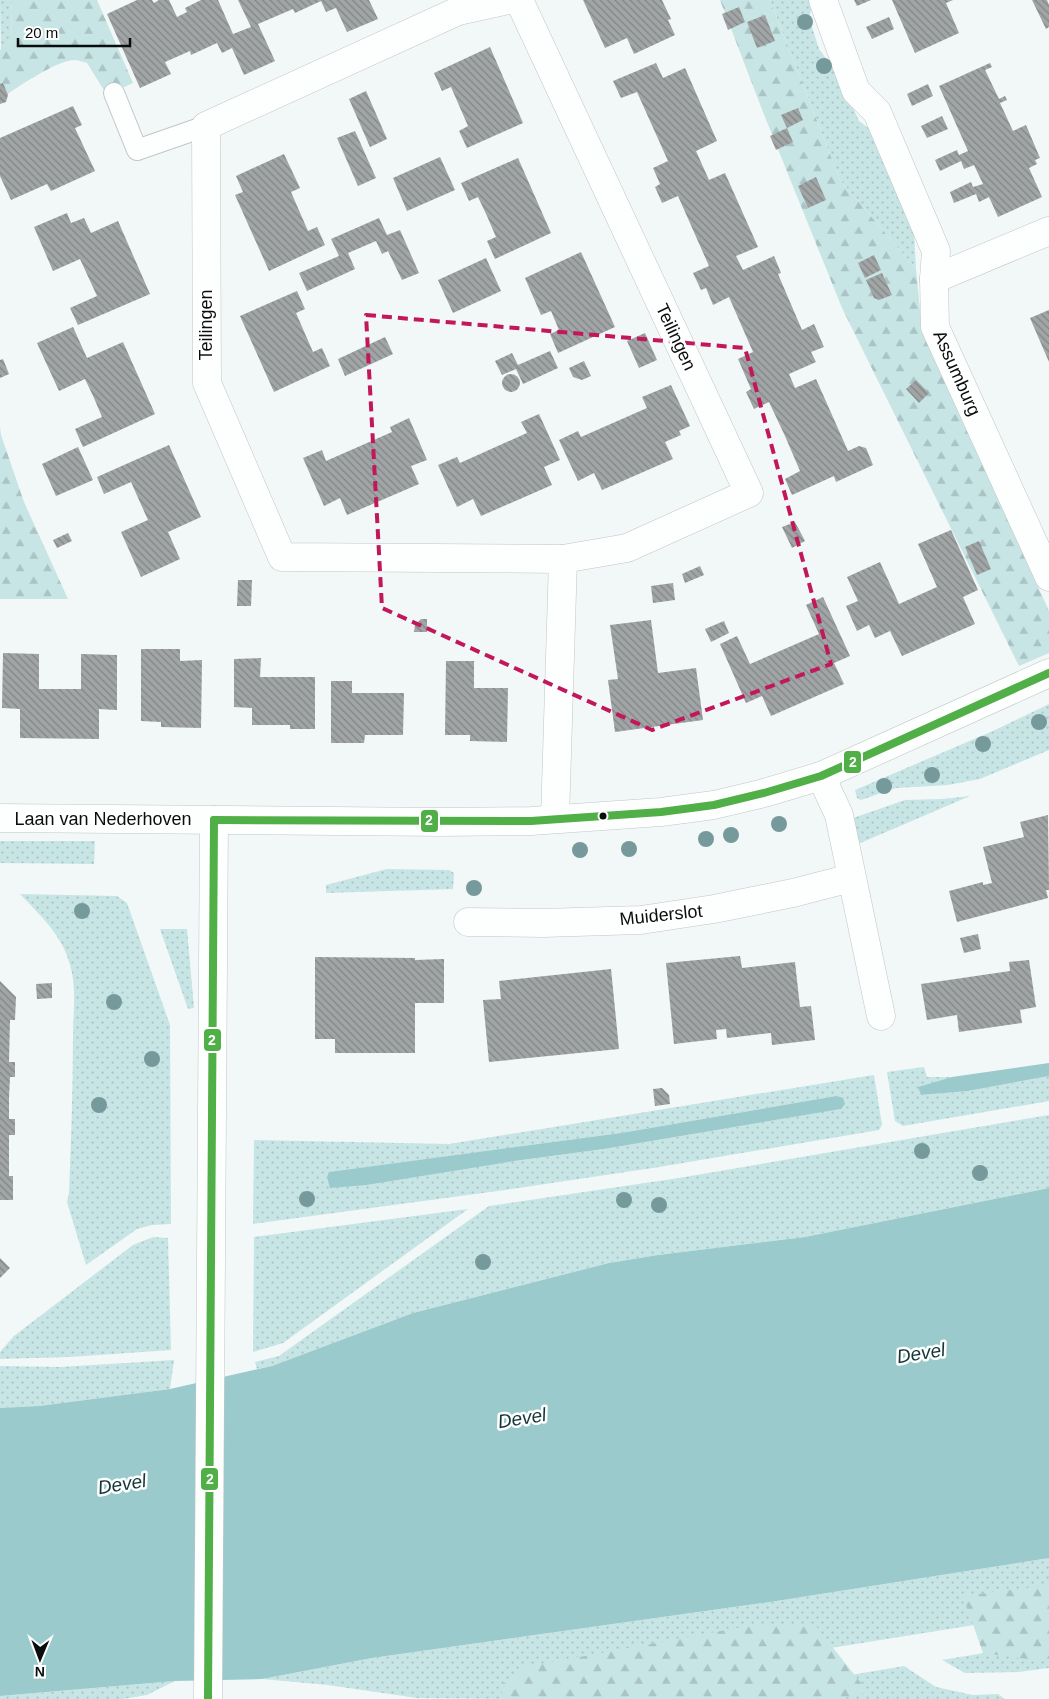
<svg xmlns="http://www.w3.org/2000/svg" width="1049" height="1699" font-family="Arial,sans-serif">
	<style>
		.green { fill: url(#green-dots); fill-rule: evenodd }
		.forest { fill: url(#forest-firs) }
		.water { fill: #9acacc }
		.building { fill: url(#building-back-hatch) }
		.lines { fill: none; stroke-linecap: round; stroke-linejoin: round }
		.service-casing { stroke: #c2c6c6; stroke-width: 22 }
		.minor-casing { stroke: #c2c6c6; stroke-width: 29 }
		.tertiary-casing { stroke: #c2c6c6; stroke-width: 29 }
		.service { stroke: #fdfefe; stroke-width: 20 }
		.minor { stroke: #fdfefe; stroke-width: 28 }
		.tertiary { stroke: #fdfefe; stroke-width: 28 }
		.bus-1-casing { stroke: #fff; stroke-width: 11 }
		.bus-1 { stroke: #50af46; stroke-width: 8 }
		.tree { fill: #76999b }
		.marked { fill: none; stroke: #c2185b; stroke-width: 4; stroke-dasharray: 10 6; stroke-linejoin: round }
		.bus-dot { fill: #0a0d0e; stroke: #fff; stroke-width: 2 }
		.labels { text-anchor: middle; dominant-baseline: central; stroke-width: 5; stroke-linejoin: round; paint-order: stroke }
		.street-label { font-size: 18px; fill: #0a0d0e; stroke: #fff }
		.water-label { font-size: 19px; font-style: italic; fill: #153638; stroke: #fff }
		.line-badge { stroke: #fff; stroke-width: 2 }
		.badge-label { font-size: 14px; text-anchor: middle; font-weight: bold; fill: #fff }
	</style>
	<defs>
		<pattern id="green-dots" width="8" height="8" patternUnits="userSpaceOnUse" patternTransform="scale(1.25)"><rect width="8" height="8" fill="#c8e5e6"/><path d="M2 2h.1M6 6h.1" fill="none" stroke="#aac3c4" stroke-width="1.8" stroke-linecap="round"/></pattern>
		<pattern id="forest-firs" width="22" height="20" patternUnits="userSpaceOnUse" patternTransform="scale(1.25)"><rect width="22" height="20" fill="#c8e5e6"/><path d="M5 1l3.5 6h-7zM16 11l3.5 6h-7z" fill="#aac3c4"/></pattern>
		<pattern id="building-back-hatch" width="6" height="6" patternUnits="userSpaceOnUse" patternTransform="scale(1.25)"><rect width="6" height="6" fill="#a1a5a5"/><path d="M-1 5l2 2M0 0l6 6M5-1l2 2" fill="none" stroke="#818585"/></pattern>
	</defs>
	<rect width="100%" height="100%" fill="#f2f7f7"/>
	<g class="green">
		<path d="M0 0H17L12 2 11 40 1 50Z"/>
		<path d="M770 0H815L809 17 819 49 838 75 859 121 880 137 914 231 916 269 840 180Z"/>
		<path d="M1049 704V750L980 779 948 785 896 788 861 800 857 798 855 790 993 731Z"/>
		<path d="M970 796 858 844 853 818 905 800 943 799Z"/>
		<path d="M0 841H95L94 864 0 863Z"/>
		<path d="M387 869 449 870 454 873 453 889 326 893V885Z"/>
		<path d="M20 894 117 896 127 903 170 1025 171 1224 152 1225 137 1229 86 1265 67 1202 69 1193C71 1141 73 1089 73 1037 73 1014 77 987 70 965 63 936 40 915 20 894Z"/>
		<path d="M160 929H187L194 1008 188 1009Z"/>
		<path d="M924 1067 927 1077H952L919 1087 922 1095 968 1091 1049 1076V1101L903 1126 895 1121 887 1072Z"/>
		<path d="M874 1075 882 1125 879 1130 653 1168 505 1190 253 1224 254 1140 449 1144ZM836 1096 845 1104 840 1109 604 1149 514 1161 327 1177 330 1172 621 1133Z"/>
		<path d="M1049 1115V1188L805 1237 658 1255 609 1263 413 1313 272 1366 257 1369 255 1362 279 1356 489 1206 679 1178Z"/>
		<path d="M468 1209 283 1343 253 1352 254 1237Z"/>
		<path d="M153 1237 168 1238 171 1350 69 1357 0 1359V1352L14 1336 133 1245Z"/>
		<path d="M174 1360 170 1389 39 1406 0 1408V1366L61 1367Z"/>
		<path d="M1049 1558V1613L512 1699 417 1698 328 1685 262 1679 372 1658 770 1602Z"/>
		<path d="M1049 1642V1668L1018 1672 965 1673 942 1660Z"/>
		<path d="M904 1666 936 1687 973 1695 998 1694 1005 1699H708Z"/>
		<path d="M175 1681 147 1695 123 1699H0V1696Z"/>
	</g>
	<g class="forest">
		<path d="M17 0H97L133 83 107 95 87 63C83 62 78 60 75 60 56 60 17 88 0 99V50L11 40 12 1Z"/>
		<path d="M720 0H770L840 180 916 269 922 330 1049 611V653L1019 666 842 308 763 112Z"/>
		<path d="M0 427 1 435 24 502 68 599H0Z"/>
		<path d="M1049 1585V1662L983 1653 963 1596Z"/>
		<path d="M759 1624 815 1625 868 1692 837 1699H504L500 1686 525 1667Z"/>
	</g>
	<g class="water">
		<path d="M1049 1063V1076L968 1091 921 1095 918 1087 952 1077Z"/>
		<path d="M836 1096 843 1098 845 1104 841 1109 604 1149 514 1161 366 1185 330 1188 327 1177 329 1172 621 1133Z"/>
		<path d="M1049 1188V1558L770 1602 372 1658 262 1679 175 1681 0 1696V1408L39 1406 170 1389 272 1366 413 1313 609 1263 658 1255 805 1237Z"/>
	</g>
	<g class="building">
		<path d="M137 0H152L154 3 159 0H169L177 17 187 12 185 8 201 0H218L233 34 251 27 238 0H369L378 19 347 32 336 8 326 12 321 1 295 13 293 9 258 24 275 61 244 75 232 48 222 53 217 43 191 55 190 51 165 62 171 74 140 88 107 14Z"/>
		<path d="M583 0H662L671 19 668 20 675 35 634 54 627 38 605 48Z"/>
		<path d="M854 0H871L857 6Z"/>
		<path d="M892 0H953L946 3 959 33 915 53Z"/>
		<path d="M1032 0H1047L1049 5V27L1046 29Z"/>
		<path d="M739 7 745 22 728 30 722 14Z"/>
		<path d="M765 15 775 41 757 48 747 22Z"/>
		<path d="M889 17 894 29 872 39 866 27Z"/>
		<path d="M490 47 523 123 467 148 459 131 468 126 451 87 442 91 434 73Z"/>
		<path d="M656 63 663 78 685 68 717 141 696 151 709 180 725 173 758 247 736 256 743 270 774 256 781 273 778 274 802 330 814 324 824 347 811 352 816 362 789 374 795 388 816 379 848 451 859 446 866 448 873 465 836 482 834 476 792 495 785 479 800 471 785 436 769 402 754 409 746 392 751 389 738 359 753 352 729 297 713 305 706 288 701 290 693 273 709 266 678 196 662 203 655 187 660 184 653 168 668 161 637 92 621 98 613 81Z"/>
		<path d="M990 63 992 67 985 70 999 99 1005 96 1007 100 1000 103 1013 131 1026 125 1040 158 1035 160 1037 164 1029 168 1042 197 998 217 989 197 979 202 976 194 954 203 950 192 971 182 973 187 983 184 974 165 964 169 961 161 940 171 935 160 957 150 959 155 968 151 939 86Z"/>
		<path d="M3 83 8 95 6 102 0 104V84Z"/>
		<path d="M928 84 933 96 912 106 907 94Z"/>
		<path d="M366 91 387 139 370 147 349 99Z"/>
		<path d="M73 106 82 125 75 128 95 171 51 191 47 184 11 200 0 176V138Z"/>
		<path d="M798 108 803 120 787 128 781 115Z"/>
		<path d="M942 116 948 129 927 138 921 126Z"/>
		<path d="M787 128 793 142 776 150 770 136Z"/>
		<path d="M355 131 376 178 358 186 337 138Z"/>
		<path d="M284 154 300 188 291 192 308 231 317 227 325 245 269 271 235 195 243 192 236 176Z"/>
		<path d="M440 157 455 190 407 211 393 178Z"/>
		<path d="M518 158 551 233 495 259 487 241 496 237 487 216 478 197 469 201 461 183Z"/>
		<path d="M816 177 826 200 808 208 798 186Z"/>
		<path d="M67 213 71 223 84 218 91 233 118 221 150 294 78 325 70 308 97 296 80 259 53 271 34 227Z"/>
		<path d="M379 218 387 235 400 230 419 273 402 280 388 251 382 254 376 241 348 253 355 269 307 291 299 273 339 256 331 239Z"/>
		<path d="M581 252 615 327 558 353 550 334 559 330 551 311 541 315 525 278Z"/>
		<path d="M874 255 881 270 865 278 858 263Z"/>
		<path d="M486 258 501 291 453 313 438 280Z"/>
		<path d="M882 273 892 295 879 300 874 298 866 280Z"/>
		<path d="M297 291 305 309 296 313 313 352 322 348 330 366 274 392 240 316Z"/>
		<path d="M1049 310V362L1030 318Z"/>
		<path d="M73 327 87 358 123 342 155 414 83 447 75 429 102 417 94 398 85 379 59 391 37 343Z"/>
		<path d="M645 333 657 360 639 368 627 341Z"/>
		<path d="M385 337 393 354 345 376 338 359Z"/>
		<path d="M550 351 558 368 523 384 516 369 502 375 495 361 512 353 518 365Z"/>
		<path d="M3 359 9 374 0 378V360Z"/>
		<path d="M584 361 591 376 582 380 573 377 569 368Z"/>
		<circle cx="511" cy="383" r="9"/>
		<path d="M916 380 929 393 919 403 906 389Z"/>
		<path d="M671 385 690 426 679 431 681 435 665 442 673 459 602 490 594 473 578 481 559 440 578 431 581 437 647 408 642 397Z"/>
		<path d="M539 414 560 460 544 467 552 485 481 516 473 499 457 507 438 465 457 457 460 463 527 433 521 422Z"/>
		<path d="M409 418 427 460 411 466 419 484 347 515 340 498 324 506 303 458 322 450 326 461 392 432 390 427Z"/>
		<path d="M169 445 201 517 168 532 180 559 141 577 121 532 148 520 139 500 131 482 104 494 97 477Z"/>
		<path d="M78 447 93 480 56 496 42 464Z"/>
		<path d="M795 522 805 541 792 548 782 527Z"/>
		<path d="M951 530 978 590 963 597 975 624 902 656 890 631 875 638 869 625 857 631 846 606 858 601 847 577 880 562 899 604 937 587 918 544Z"/>
		<path d="M68 533 72 541 57 548 53 540Z"/>
		<path d="M979 541 991 569 977 575 965 547Z"/>
		<path d="M700 566 704 575 685 583 682 574Z"/>
		<path d="M238 580H252L251 606H237Z"/>
		<path d="M673 583 675 600 653 603 651 586Z"/>
		<path d="M823 597 850 656 834 663 844 684 771 716 762 696 746 703 720 644 737 636 750 664 819 634 806 605Z"/>
		<path d="M421 619H427V632H414L415 625Z"/>
		<path d="M651 620 658 673 696 668 703 720 615 732 608 680 618 679 610 625Z"/>
		<path d="M724 621 729 633 711 642 705 629Z"/>
		<path d="M141 649H180V661L202 660 201 728 161 727V722L141 721Z"/>
		<path d="M3 653 39 654V689H81V654L117 655V710L99 709V739L20 738V709L2 708Z"/>
		<path d="M261 658 260 677H315V729H290V725H252V708L234 707V659Z"/>
		<path d="M446 661H474V688H508L507 742 470 741V735H445Z"/>
		<path d="M331 681H352V693H404L403 735H365L364 743H331Z"/>
		<path d="M1048 815 1049 890H1046L1048 898 957 922 949 891 983 882V885L992 883 983 847 1024 837 1020 822Z"/>
		<path d="M978 934 981 949 964 953 960 938Z"/>
		<path d="M740 956 742 968 795 962 800 1007 811 1006 815 1040 772 1045 771 1033 727 1038 726 1029 716 1030 717 1039 674 1044 666 963Z"/>
		<path d="M315 957 415 958V960L444 959V1003H415V1053H335V1039H315Z"/>
		<path d="M1029 960 1036 1007 1020 1010 1022 1023 959 1032 957 1015 927 1020 921 984 1010 971 1009 962Z"/>
		<path d="M611 969 619 1049 489 1062 483 1000 501 999 499 981Z"/>
		<path d="M0 981 16 997 15 1020H10L9 1062H15V1077H10L9 1098V1119H15V1135H9V1176H13V1200H0Z"/>
		<path d="M52 983V998L37 999 36 984Z"/>
		<path d="M662 1088 669 1095 670 1104 655 1106 653 1089Z"/>
		<path d="M0 1258 10 1268 0 1278Z"/>
	</g>
	<g class="lines">
		<defs>
			<path id="service" d="M114 93 137 150 206 126"/>
			<g id="minor">
				<path d="M508 0 458 11 206 126 207 383 282 557 563 559 627 548 749 493 519 0"/>
				<path d="M823 0 856 91 877 112 936 251 934 279 935 327 1049 577"/>
				<path d="M934 279 1049 231"/>
				<path d="M821 776 839 815 881 1016"/>
				<path d="M555 819 563 559"/>
				<path d="M468 922 543 923 641 920 714 909 793 893 851 878"/>
			</g>
			<g id="tertiary">
				<path d="M0 818 439 822 531 821 661 812 714 805 764 793 821 776 1049 673"/>
				<path d="M208 1699 214 820"/>
			</g>
		</defs>
		<use href="#service" class="service-casing"/>
		<use href="#minor" class="minor-casing"/>
		<use href="#tertiary" class="tertiary-casing"/>
		<use href="#service" class="service"/>
		<use href="#minor" class="minor"/>
		<use href="#tertiary" class="tertiary"/>
		<defs>
			<g id="bus-1">
				<path d="M214 820 531 821 661 812 714 805 764 793 821 776 1049 673"/>
				<path d="M208 1699 214 820"/>
			</g>
		</defs>
		<use href="#bus-1" class="bus-1-casing"/>
		<use href="#bus-1" class="bus-1"/>
	</g>
	<g class="tree">
		<circle cx="805" cy="22" r="8"/>
		<circle cx="824" cy="66" r="8"/>
		<circle cx="1039" cy="722" r="8"/>
		<circle cx="983" cy="744" r="8"/>
		<circle cx="932" cy="775" r="8"/>
		<circle cx="884" cy="786" r="8"/>
		<circle cx="779" cy="824" r="8"/>
		<circle cx="731" cy="835" r="8"/>
		<circle cx="706" cy="839" r="8"/>
		<circle cx="629" cy="849" r="8"/>
		<circle cx="580" cy="850" r="8"/>
		<circle cx="474" cy="888" r="8"/>
		<circle cx="82" cy="911" r="8"/>
		<circle cx="114" cy="1002" r="8"/>
		<circle cx="152" cy="1059" r="8"/>
		<circle cx="99" cy="1105" r="8"/>
		<circle cx="922" cy="1151" r="8"/>
		<circle cx="980" cy="1173" r="8"/>
		<circle cx="307" cy="1199" r="8"/>
		<circle cx="624" cy="1200" r="8"/>
		<circle cx="659" cy="1205" r="8"/>
		<circle cx="483" cy="1262" r="8"/>
	</g>
	<path class="marked" d="M366 315 745 348 831 664 652 730 382 608Z"/>
	<circle class="bus-dot" cx="603" cy="816" r="4.5"/>
	<g class="labels">
		<g class="street-label">
			<text transform="translate(206 325) rotate(-90)">Teilingen</text>
			<text transform="translate(676 337) rotate(65)">Teilingen</text>
			<text transform="translate(957 373) rotate(66)">Assumburg</text>
			<text x="103" y="819">Laan van Nederhoven</text>
			<text transform="translate(661 915) rotate(-6)">Muiderslot</text>
		</g>
		<g class="water-label">
			<text transform="translate(921 1353) rotate(-9)">Devel</text>
			<text transform="translate(522 1418) rotate(-9)">Devel</text>
			<text transform="translate(122 1484) rotate(-9)">Devel</text>
		</g>
	</g>
	<g class="line-badge">
		<rect x="843" y="750" width="19" height="24" rx="5" fill="#50af46"/>
		<rect x="420" y="809" width="19" height="24" rx="5" fill="#50af46"/>
		<rect x="203" y="1028" width="19" height="24" rx="5" fill="#50af46"/>
		<rect x="200" y="1467" width="19" height="24" rx="5" fill="#50af46"/>
	</g>
	<g class="badge-label">
		<text x="853" y="767">2</text>
		<text x="429" y="825">2</text>
		<text x="212" y="1045">2</text>
		<text x="210" y="1484">2</text>
	</g>
	<g transform="translate(40 1659) rotate(181)" stroke="#ffffff" stroke-width="4" paint-order="stroke">
	<path d="M0-4L9 19L0 12L-9 19Z" fill="#0a0d0e"/>
	<text y="-8" font-size="14" font-weight="bold" text-anchor="middle" fill="#0a0d0e">N</text>
	</g>
	<path d="M18 38v8h112v-8" fill="none" stroke="#0a0d0e" stroke-width="2.5"/>
	<text x="25" y="38" font-size="15" fill="#0a0d0e" stroke="#ffffff" stroke-width="4" paint-order="stroke">20 m</text>
</svg>
